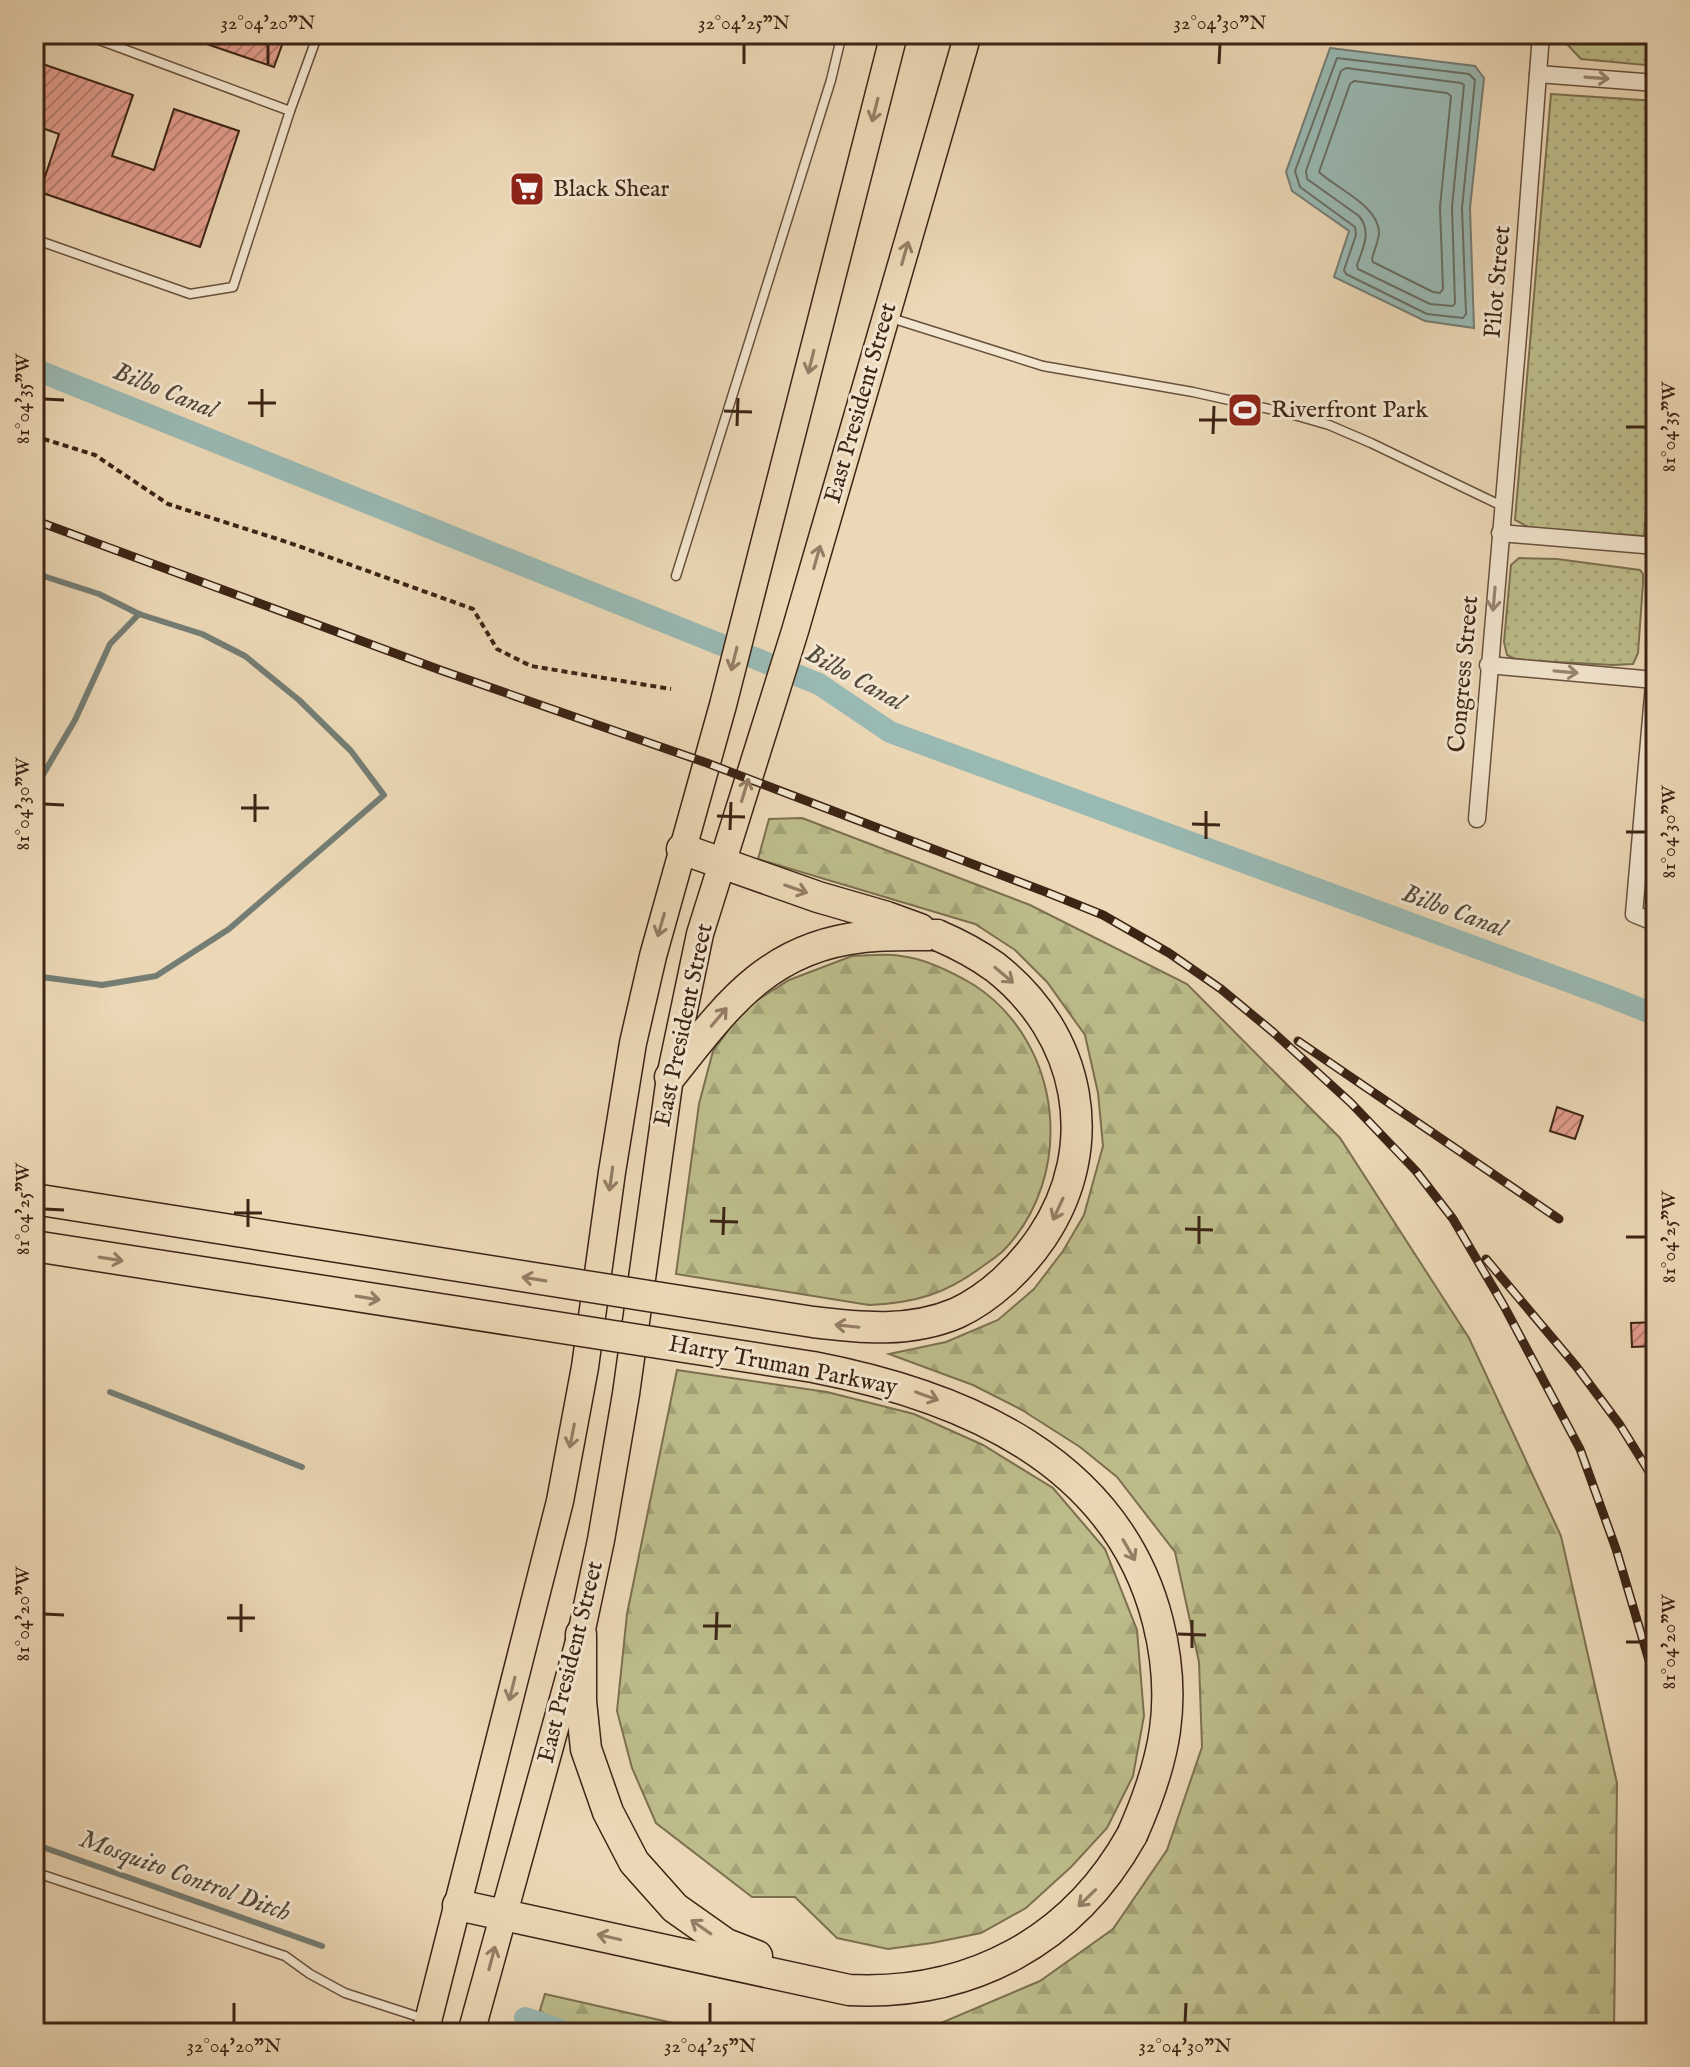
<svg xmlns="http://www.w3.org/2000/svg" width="1690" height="2067" font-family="'IM FELL English',serif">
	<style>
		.grass { fill: url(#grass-dots); stroke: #7c7050; stroke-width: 2 }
		.forest { fill: url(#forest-firs); stroke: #7c7050; stroke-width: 2 }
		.water { fill: #99b9b3; stroke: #747d74; stroke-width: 2 }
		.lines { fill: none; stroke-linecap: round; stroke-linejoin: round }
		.shore { stroke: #6a6e64; stroke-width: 2 }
		.stream { stroke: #747d74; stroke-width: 6 }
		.canal { stroke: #99b9b3; stroke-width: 22 }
		.building { fill: url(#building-hatch); stroke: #3c2415; stroke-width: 2 }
		.lane-casing { stroke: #68513d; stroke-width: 11 }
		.street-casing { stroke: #68513d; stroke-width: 19 }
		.primary-casing { stroke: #3c2415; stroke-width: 29 }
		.highway-casing { stroke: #3c2415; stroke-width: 33 }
		.path { stroke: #3c2415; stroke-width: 4; stroke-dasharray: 6 4; stroke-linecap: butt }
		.lane { stroke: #f3e6d0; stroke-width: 8 }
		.street { stroke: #f3e6d0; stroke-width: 16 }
		.primary { stroke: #ecd8b6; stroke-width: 26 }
		.highway { stroke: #ecd8b6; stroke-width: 30 }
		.rail-casing { stroke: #3c2415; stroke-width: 9 }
		.rail { stroke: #f3e6d0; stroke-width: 6; stroke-dasharray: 18; stroke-linecap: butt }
		.highway-bridge-casing { stroke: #3c2415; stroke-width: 33; stroke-linecap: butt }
		.highway-bridge { stroke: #ecd8b6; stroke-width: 30 }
		.oneway { stroke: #988572 }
		.oneway2 { stroke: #947e66 }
		.ticks { fill: none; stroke: #3c2415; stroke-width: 3 }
		.labels { text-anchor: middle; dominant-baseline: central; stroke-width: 6; stroke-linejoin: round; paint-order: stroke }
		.poi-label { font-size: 24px; fill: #3c2415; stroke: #f3e6d0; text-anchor: start }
		.street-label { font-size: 24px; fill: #3c2415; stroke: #f3e6d0 }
		.water-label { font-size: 26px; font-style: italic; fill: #53493c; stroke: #f3e6d0 }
		.neatline { fill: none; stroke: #3c2415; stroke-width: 3 }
		.ticks-label { font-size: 20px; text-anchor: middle; fill: #3c2415 }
	</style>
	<defs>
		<pattern id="grass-dots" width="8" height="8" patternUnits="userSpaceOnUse" patternTransform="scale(2)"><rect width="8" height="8" fill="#bdbd8b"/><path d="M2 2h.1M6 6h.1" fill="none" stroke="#a3a277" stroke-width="1.8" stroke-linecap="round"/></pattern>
		<pattern id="forest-firs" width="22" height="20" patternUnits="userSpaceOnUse" patternTransform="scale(2)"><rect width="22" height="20" fill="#bdbd8b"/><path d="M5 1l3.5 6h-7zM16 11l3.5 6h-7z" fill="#a3a277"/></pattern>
		<pattern id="building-hatch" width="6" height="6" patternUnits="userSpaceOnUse" patternTransform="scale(2)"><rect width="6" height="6" fill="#e49e8f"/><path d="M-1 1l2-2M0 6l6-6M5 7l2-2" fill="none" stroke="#ba8174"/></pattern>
	</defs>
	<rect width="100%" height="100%" fill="#ecd8b6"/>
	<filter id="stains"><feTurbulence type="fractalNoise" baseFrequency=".0025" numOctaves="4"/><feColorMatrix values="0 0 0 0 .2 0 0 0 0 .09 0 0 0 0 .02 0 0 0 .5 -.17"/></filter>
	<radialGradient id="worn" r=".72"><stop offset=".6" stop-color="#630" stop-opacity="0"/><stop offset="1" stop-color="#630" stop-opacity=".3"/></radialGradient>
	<g class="grass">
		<path d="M1566 34H1656V66L1581 59 1564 41Z"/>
		<path d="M1551 94 1656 101V393L1644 536 1530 528 1515 520Z"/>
		<path d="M1519 558 1557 559 1640 570 1643 574V583L1638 653 1633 664 1613 665 1517 660 1507 655 1504 642 1511 565Z"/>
	</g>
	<g class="forest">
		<path d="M802 818 1030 905 1187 984 1340 1138 1469 1338 1561 1536 1617 1783 1614 2033H926L929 2028 1040 1981 1113 1929 1167 1850 1202 1747 1199 1662 1175 1552 1117 1477 1080 1447 1022 1410 973 1385 889 1354 946 1342 998 1320 1034 1289 1063 1251 1084 1215 1103 1146 1098 1093 1085 1035 1047 982 1015 950 975 924 758 859 769 819Z"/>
		<path d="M852 956C868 956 885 953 901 956 927 959 952 972 974 985 1063 1043 1077 1176 1002 1252 996 1257 989 1262 983 1266 946 1294 915 1303 869 1305L676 1274 699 1104 713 1051 745 1008 789 980Z"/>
		<path d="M677 1370 827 1392 914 1414 983 1445 1053 1488 1105 1549 1137 1630 1144 1716 1133 1776 1107 1828 1071 1867 1026 1908 981 1933 932 1943 888 1949 837 1938 795 1897H752L656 1823 632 1768 617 1711 627 1614Z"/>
		<path d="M545 1994 717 2033H599L539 2013Z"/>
	</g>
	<path class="water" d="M1330 48 1475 66 1484 78 1470 208 1474 328 1425 321 1334 277 1349 231 1292 191 1286 172Z"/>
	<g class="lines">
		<g class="shore">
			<path d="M1337 58 1469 74 1475 80 1462 208 1466 314 1463 318 1427 314 1346 274 1344 270 1356 235 1355 227 1300 187 1295 171Z"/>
			<path d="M1346 68 1461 83 1464 85 1452 207 1455 303 1453 306 1430 304 1358 269 1357 265C1363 248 1372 232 1359 216L1307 179 1306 171 1341 71Z"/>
			<path d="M1354 81 1447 93 1451 96 1440 207 1443 289 1440 293 1433 292 1373 262 1372 259C1374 251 1378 242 1379 234 1380 206 1337 189 1319 172L1350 84Z"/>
		</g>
		<g class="stream">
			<path d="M34 573 99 594 139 614 202 634 245 656 299 700 351 751 384 795 229 929 156 976 102 985 34 976"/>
			<path d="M34 790 75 720 110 644 139 614"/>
			<path d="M110 1392 302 1467"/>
			<path d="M34 1844 322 1946"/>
		</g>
		<g class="canal">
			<path d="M34 369 819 684 890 732 1608 996 1656 1015"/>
			<path d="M525 2018 569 2033"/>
		</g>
	</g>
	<g class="building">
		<path d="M186 34H286L274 67 186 37Z"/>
		<path d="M34 61 133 95 112 156 154 170 174 109 239 131 200 247 40 192 59 134 34 125Z"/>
		<path d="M1557 1107 1583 1116 1575 1139 1550 1131Z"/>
		<path d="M1656 1322V1346L1632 1347 1631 1323Z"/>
	</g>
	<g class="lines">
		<defs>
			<g id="lane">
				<path d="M83 34 290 111 318 34"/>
				<path d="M34 239 190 294 233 287 290 111"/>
				<path d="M891 318 1043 366 1193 392 1287 413 1329 425 1371 443 1502 506"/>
				<path d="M676 576 831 80 842 34"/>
				<path d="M34 1872 285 1956 310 1974 345 1993 425 2019"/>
			</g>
			<g id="street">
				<path d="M1538 74 1656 83"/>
				<path d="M1500 533 1656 546"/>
				<path d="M1656 661 1634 914 1656 923"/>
				<path d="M1488 665 1655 680"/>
				<path d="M1477 819 1520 312 1541 34"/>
			</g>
			<g id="primary">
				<path d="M425 2033 560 1501 585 1367 612 1172 633 1043 653 956 723 705 894 34"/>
				<path d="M471 2033 581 1634 601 1540 626 1394 670 1077 700 934 795 631 968 34"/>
			</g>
			<g id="highway">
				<path d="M682 849 818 897 887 917 920 929"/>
				<path d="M670 1077C725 1008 767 947 863 937 887 934 912 935 937 935"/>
				<path d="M581 1634V1701L586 1749 608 1812 634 1862 675 1908 726 1944 757 1956"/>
				<path d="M458 1905 849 1990C971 1996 1073 1941 1132 1835"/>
			</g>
		</defs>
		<use href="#lane" class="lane-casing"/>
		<use href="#street" class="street-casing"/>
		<use href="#primary" class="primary-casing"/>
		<use href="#highway" class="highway-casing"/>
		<path class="path" d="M34 436 95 455 168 504 290 543 473 609 497 649 531 666 671 689"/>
		<use href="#lane" class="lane"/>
		<use href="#street" class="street"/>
		<use href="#primary" class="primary"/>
		<use href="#highway" class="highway"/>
		<defs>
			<g id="rail">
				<path d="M34 520 443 671 707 763 1046 892 1103 915 1169 953 1221 989 1273 1032 1351 1103 1416 1171 1453 1219 1504 1306 1580 1449 1616 1549 1653 1674 1656 1697"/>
				<path d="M1298 1041 1559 1219"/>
				<path d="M1486 1259 1576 1366 1620 1425 1656 1483"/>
			</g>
		</defs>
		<use href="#rail" class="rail-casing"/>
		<use href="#rail" class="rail"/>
		<defs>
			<g id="highway-bridge">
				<path d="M34 1199 813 1322C862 1328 910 1333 957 1313 991 1297 1021 1268 1042 1237 1103 1146 1081 1034 995 967 977 954 958 944 937 935"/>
				<path d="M34 1246 813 1367C963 1396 1117 1460 1158 1622 1178 1702 1165 1761 1132 1835"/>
			</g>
		</defs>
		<use href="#highway-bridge" class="highway-bridge-casing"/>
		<use href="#highway-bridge" class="highway-bridge"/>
	</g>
	<defs><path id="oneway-shaft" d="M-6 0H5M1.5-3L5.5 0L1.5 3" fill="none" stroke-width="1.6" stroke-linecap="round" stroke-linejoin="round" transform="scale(2)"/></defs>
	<g class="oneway">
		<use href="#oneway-shaft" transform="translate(1597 78) rotate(4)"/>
		<use href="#oneway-shaft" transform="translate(1494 599) rotate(95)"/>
		<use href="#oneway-shaft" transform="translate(1566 672) rotate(5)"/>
	</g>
	<g class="oneway2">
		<use href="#oneway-shaft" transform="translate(875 110) rotate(104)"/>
		<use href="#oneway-shaft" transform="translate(905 253) rotate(-74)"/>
		<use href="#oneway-shaft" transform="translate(811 362) rotate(104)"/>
		<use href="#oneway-shaft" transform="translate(817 557) rotate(-74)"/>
		<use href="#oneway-shaft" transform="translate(734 659) rotate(104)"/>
		<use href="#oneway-shaft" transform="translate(745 790) rotate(-73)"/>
		<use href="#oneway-shaft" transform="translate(796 889) rotate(19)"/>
		<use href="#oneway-shaft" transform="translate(661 925) rotate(106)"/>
		<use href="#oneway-shaft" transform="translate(1004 975) rotate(40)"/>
		<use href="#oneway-shaft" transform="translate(719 1017) rotate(-50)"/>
		<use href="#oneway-shaft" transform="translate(611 1179) rotate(98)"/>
		<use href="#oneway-shaft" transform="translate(1058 1209) rotate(115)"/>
		<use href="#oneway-shaft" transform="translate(111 1259) rotate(9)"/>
		<use href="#oneway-shaft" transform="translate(534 1279) rotate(-171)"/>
		<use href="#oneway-shaft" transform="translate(368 1298) rotate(9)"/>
		<use href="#oneway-shaft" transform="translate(847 1326) rotate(-174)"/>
		<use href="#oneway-shaft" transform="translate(927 1396) rotate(20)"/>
		<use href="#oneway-shaft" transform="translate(572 1436) rotate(101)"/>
		<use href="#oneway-shaft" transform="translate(1129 1550) rotate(60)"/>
		<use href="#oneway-shaft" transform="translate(512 1689) rotate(104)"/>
		<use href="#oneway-shaft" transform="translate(1087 1898) rotate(136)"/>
		<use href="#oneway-shaft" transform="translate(701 1927) rotate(-145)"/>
		<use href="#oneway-shaft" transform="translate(609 1937) rotate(-167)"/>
		<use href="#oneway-shaft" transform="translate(492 1958) rotate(-75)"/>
	</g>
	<path class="ticks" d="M268 64V44M744 64V44M1219 64 1220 44M44 399 64 400M248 403H276M724 411 752 412M262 417V389M1199 420H1227M737 426 738 398M1626 427H1646M1213 434 1214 406M44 804 64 805M241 808H269M717 816 745 817M255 822V794M1192 824 1220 825M730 830 731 802M1626 832H1646M1206 839V811M44 1209 64 1210M234 1213H262M710 1221 738 1222M248 1227V1199M1185 1229 1213 1230M723 1235 724 1207M1626 1237H1646M1199 1244V1216M44 1614 64 1615M227 1618H255M703 1626H731M241 1632V1604M1178 1634 1206 1635M716 1640 717 1612M1626 1642H1646M1192 1648V1620M234 2023V2003M710 2023V2003M1185 2023 1186 2003"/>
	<defs>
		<symbol id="supermarket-square" viewBox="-11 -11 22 22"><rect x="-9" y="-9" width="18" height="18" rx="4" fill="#8f2418" stroke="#f3e6d0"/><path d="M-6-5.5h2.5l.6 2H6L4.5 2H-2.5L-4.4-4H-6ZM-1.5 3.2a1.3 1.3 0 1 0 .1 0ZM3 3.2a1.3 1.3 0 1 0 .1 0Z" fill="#fff"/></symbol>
		<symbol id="stadium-square" viewBox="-11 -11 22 22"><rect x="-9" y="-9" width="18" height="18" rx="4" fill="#8f2418" stroke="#f3e6d0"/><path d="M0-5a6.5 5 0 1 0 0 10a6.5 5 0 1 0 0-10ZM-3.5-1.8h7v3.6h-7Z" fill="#fff"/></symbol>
	</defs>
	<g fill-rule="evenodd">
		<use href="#supermarket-square" x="507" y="169" width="40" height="40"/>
		<use href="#stadium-square" x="1225" y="390" width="40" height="40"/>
	</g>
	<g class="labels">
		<g class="poi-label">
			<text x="553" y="189">Black Shear</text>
			<text x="1271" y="410">Riverfront Park</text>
		</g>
		<g class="street-label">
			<text transform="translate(1498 282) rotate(-85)">Pilot Street</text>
			<text transform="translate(861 403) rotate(-74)">East President Street</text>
			<text transform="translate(1464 674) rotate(-85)">Congress Street</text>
			<text transform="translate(684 1025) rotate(-78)">East President Street</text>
			<text transform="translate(783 1366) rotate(11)">Harry Truman Parkway</text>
			<text transform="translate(571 1662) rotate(-76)">East President Street</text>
		</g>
		<g class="water-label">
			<text transform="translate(165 391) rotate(22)">Bilbo Canal</text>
			<text transform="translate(855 678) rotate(29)">Bilbo Canal</text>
			<text transform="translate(1454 911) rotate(20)">Bilbo Canal</text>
			<text transform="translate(185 1876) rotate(20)">Mosquito Control Ditch</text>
		</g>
	</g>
	<rect width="1690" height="2067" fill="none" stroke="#ecd8b6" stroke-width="88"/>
	<rect x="44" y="44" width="1602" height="1979" class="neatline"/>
	<g class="ticks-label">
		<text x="268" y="29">32°04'20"N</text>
		<text x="744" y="29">32°04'25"N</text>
		<text x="1220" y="29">32°04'30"N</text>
		<text transform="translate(22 399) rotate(-90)" y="7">81°04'35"W</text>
		<text transform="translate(1668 427) rotate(-90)" y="7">81°04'35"W</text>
		<text transform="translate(22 804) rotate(-90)" y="7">81°04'30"W</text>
		<text transform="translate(1668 832) rotate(-90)" y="7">81°04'30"W</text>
		<text transform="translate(22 1209) rotate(-90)" y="7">81°04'25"W</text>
		<text transform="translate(1668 1237) rotate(-90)" y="7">81°04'25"W</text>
		<text transform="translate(22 1614) rotate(-90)" y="7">81°04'20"W</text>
		<text transform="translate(1668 1642) rotate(-90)" y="7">81°04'20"W</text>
		<text x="234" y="2052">32°04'20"N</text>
		<text x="710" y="2052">32°04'25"N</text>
		<text x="1185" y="2052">32°04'30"N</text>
	</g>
	<rect width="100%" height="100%" filter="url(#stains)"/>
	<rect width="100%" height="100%" fill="url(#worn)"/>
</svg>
